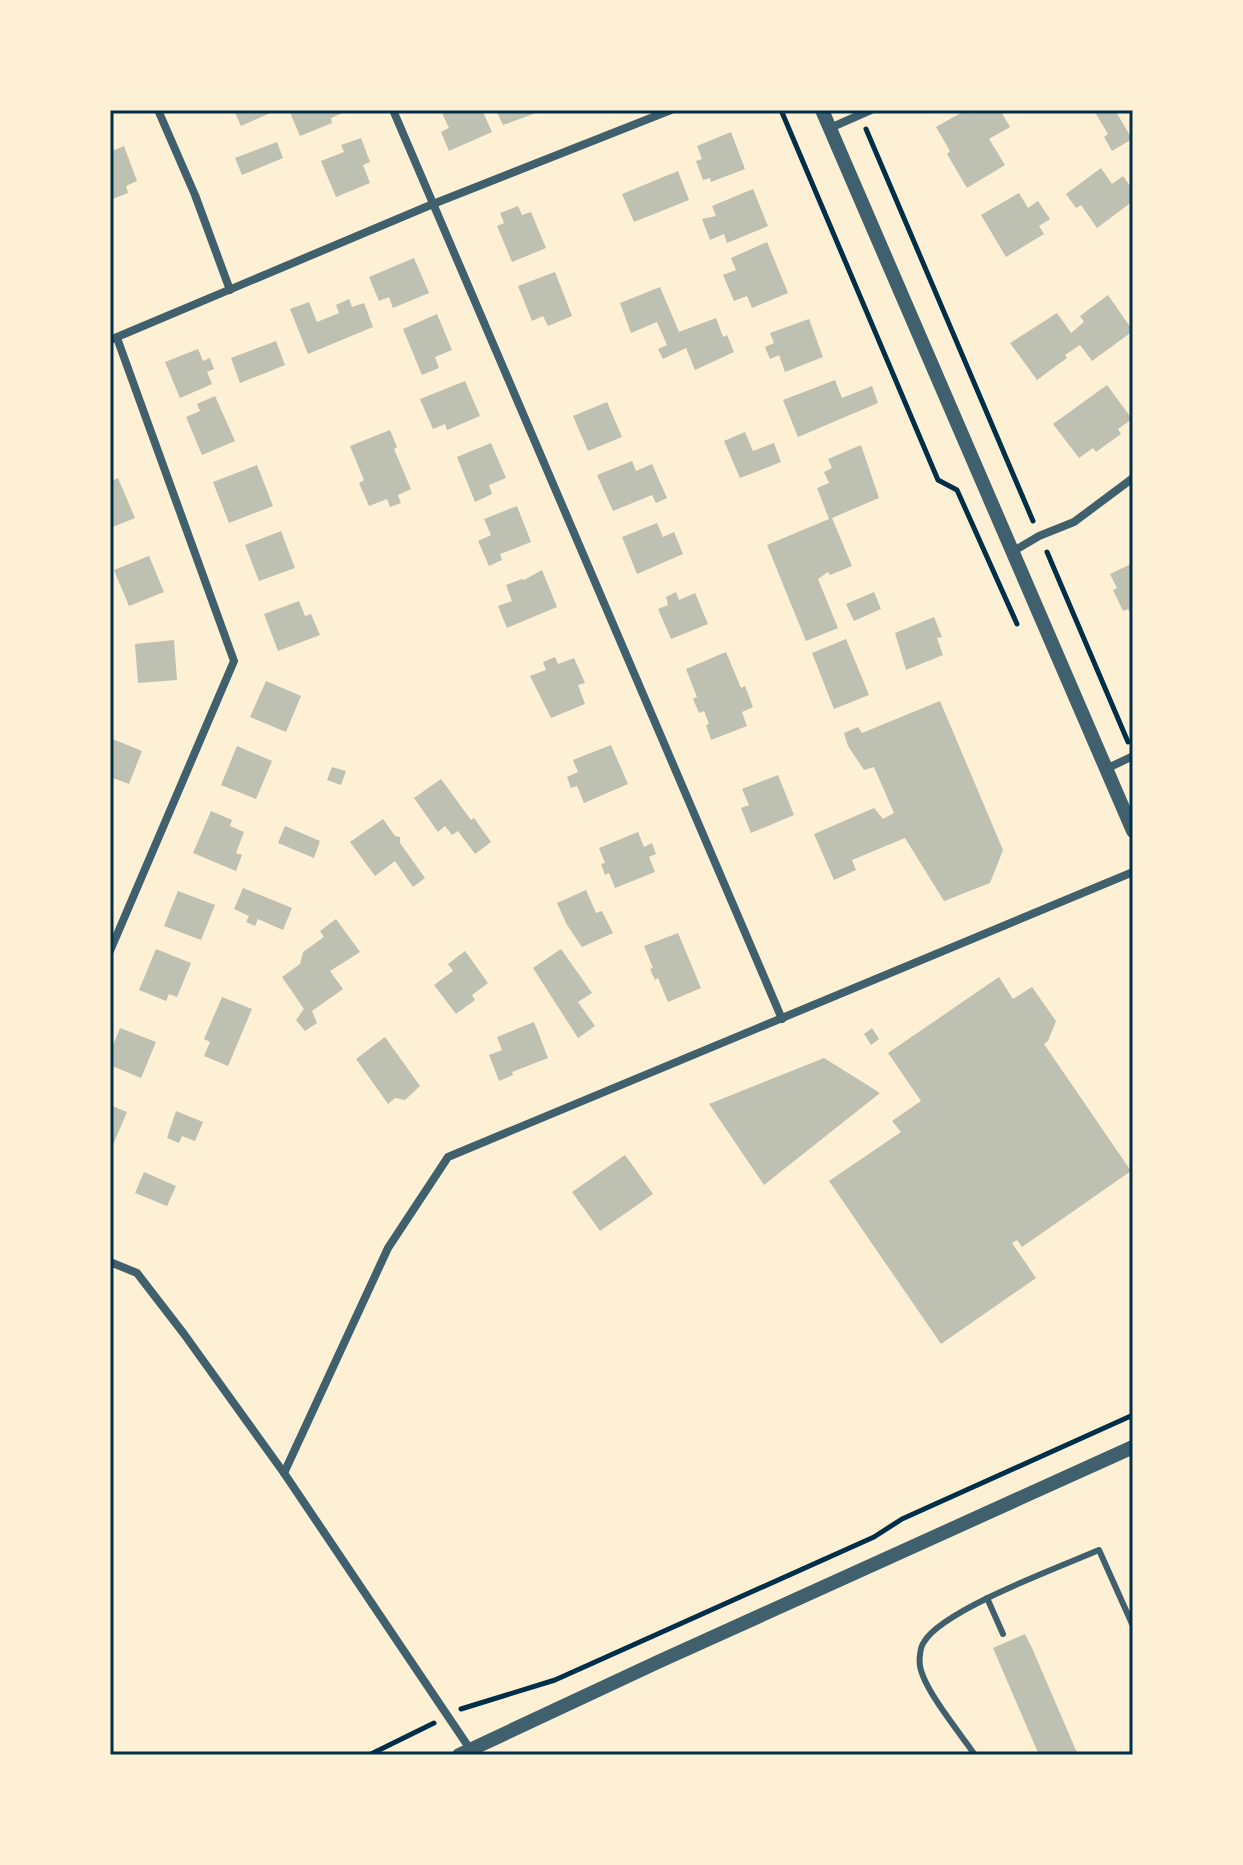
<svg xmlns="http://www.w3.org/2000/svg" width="1243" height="1865" font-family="Overpass,sans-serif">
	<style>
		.building { fill: #bec0b2 }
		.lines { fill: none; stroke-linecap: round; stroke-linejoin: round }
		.path { stroke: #003049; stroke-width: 5 }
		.service { stroke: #3f606c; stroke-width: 6 }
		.minor { stroke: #3f606c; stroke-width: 8 }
		.tertiary { stroke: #3f606c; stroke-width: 14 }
		.neatline { fill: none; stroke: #003049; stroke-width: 3 }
	</style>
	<rect width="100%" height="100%" fill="#fdf0d5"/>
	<g class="building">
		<path d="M234 110H277L241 126Z"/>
		<path d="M289 110H350L331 118 332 123 300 136Z"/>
		<path d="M482 110 492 132 449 151 441 132 449 128 441 111Z"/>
		<path d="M496 110H544L503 125Z"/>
		<path d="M966 110H972L975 114 981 110H1000L1010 127 989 139 1005 165 967 188 947 154 950 151 936 127Z"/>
		<path d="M1101 110H1115L1132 139 1112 151 1104 137 1108 134 1096 114Z"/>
		<path d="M731 132 745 169 711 182 710 178 703 180 696 161 702 159 697 146Z"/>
		<path d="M361 138 370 162 363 165 370 183 336 197 321 161 344 152 341 145Z"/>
		<path d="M277 142 283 158 242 175 235 158Z"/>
		<path d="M124 146 137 181 126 186 128 193 110 200V152Z"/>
		<path d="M1101 168 1112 184 1123 176 1133 190V201L1097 228 1081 205 1076 208 1066 194Z"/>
		<path d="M678 171 689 200 634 222 622 194Z"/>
		<path d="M753 189 768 226 727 243 724 234 710 240 702 219 716 216 712 206Z"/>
		<path d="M1019 193 1028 208 1038 201 1050 219 1039 226 1044 234 1006 257 981 215Z"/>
		<path d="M518 206 522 215 531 212 546 248 512 262 497 226 504 223 500 213Z"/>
		<path d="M767 242 788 293 752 308 747 296 734 301 723 275 736 270 731 258Z"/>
		<path d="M414 258 429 293 393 308 389 297 379 301 369 277Z"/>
		<path d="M555 272 572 316 548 326 543 316 532 321 518 286Z"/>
		<path d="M660 287 679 332 716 318 723 337 727 335 734 352 695 370 686 348 663 359 658 349 667 345 657 322 631 333 620 303Z"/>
		<path d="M1108 295 1133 331 1092 361 1080 345 1065 355 1067 358 1037 380 1010 343 1057 313 1071 333 1084 322 1080 316Z"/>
		<path d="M349 299 352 307 364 303 373 327 308 354 290 309 309 302 317 322 339 313 336 305Z"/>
		<path d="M437 314 452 350 435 357 439 368 422 375 403 329Z"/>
		<path d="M809 319 823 357 785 372 779 355 770 359 765 347 774 343 770 333Z"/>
		<path d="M276 341 285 365 240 383 231 358Z"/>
		<path d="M198 349 203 361 210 358 214 369 207 372 212 384 180 398 165 362Z"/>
		<path d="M835 380 842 398 872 386 878 403 798 437 783 400Z"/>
		<path d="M465 381 480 416 447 430 445 424 433 429 420 399Z"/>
		<path d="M1107 385 1132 419 1118 429 1121 434 1096 452 1093 448 1079 458 1053 424Z"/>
		<path d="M215 396 235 441 202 455 186 417 200 411 197 404Z"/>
		<path d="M607 402 622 437 588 451 573 416Z"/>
		<path d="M390 430 397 447 394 449 411 489 398 495 401 503 390 507 387 499 369 506 359 483 364 480 350 446Z"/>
		<path d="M745 432 753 451 774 443 781 462 740 478 724 441Z"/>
		<path d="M491 443 506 478 489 485 492 494 475 502 457 457Z"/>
		<path d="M861 445 879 498 832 518 852 566 830 575 828 572 818 579 838 628 806 641 767 545 829 519 817 488 829 483 824 472 832 468 828 459Z"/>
		<path d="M632 461 636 471 652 464 667 498 656 503 652 495 613 511 597 475Z"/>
		<path d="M257 465 273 506 229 523 213 482Z"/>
		<path d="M118 478 135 518 110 528V482Z"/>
		<path d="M517 506 531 542 500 554 502 560 489 566 478 541 491 535 484 519Z"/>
		<path d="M657 523 663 537 674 532 683 554 637 574 622 537Z"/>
		<path d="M281 531 295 568 259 581 245 545Z"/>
		<path d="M149 556 164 592 129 606 114 570Z"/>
		<path d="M1133 563V619L1128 609 1123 611 1113 590 1117 588 1110 574Z"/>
		<path d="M542 570 557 607 507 628 498 606 512 601 506 585 522 579 524 580Z"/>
		<path d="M676 592 679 600 695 593 708 624 671 639 658 609 668 605 666 597Z"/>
		<path d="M874 592 881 609 854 621 846 604Z"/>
		<path d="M299 601 305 616 311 614 320 635 278 651 264 614Z"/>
		<path d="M934 617 942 637 937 638 943 655 906 670 895 633Z"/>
		<path d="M846 639 869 695 834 709 812 653Z"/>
		<path d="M174 640 177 680 138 683 135 644Z"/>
		<path d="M726 652 741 688 745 686 753 707 742 712 747 726 711 740 706 725 709 724 704 711 699 713 693 699 697 697 686 669Z"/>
		<path d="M555 657 558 664 574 658 585 683 578 685 585 704 551 718 530 676 546 670 543 662Z"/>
		<path d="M266 681 301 696 286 732 250 717Z"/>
		<path d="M940 701 1003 850 990 883 944 901 905 838 852 860 856 870 834 880 814 834 874 808 883 819 894 813 874 767 864 770 848 746 844 733 858 727 862 733Z"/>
		<path d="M110 738 142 751 129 784 110 777Z"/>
		<path d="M611 745 628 784 584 803 577 786 571 788 567 777 578 772 573 760Z"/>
		<path d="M237 746 272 761 256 799 221 785Z"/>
		<path d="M332 767 346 771 341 785 327 780Z"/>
		<path d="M778 775 794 815 751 833 741 808 749 805 742 789Z"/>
		<path d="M441 779 471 820 474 818 491 842 475 854 458 831 452 835 445 826 438 832 414 798Z"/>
		<path d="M211 811 232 820 230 826 244 832 236 853 242 855 236 871 193 853Z"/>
		<path d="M383 819 395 836 400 837V843L425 878 413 887 395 861 375 876 350 842Z"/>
		<path d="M285 826 320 841 314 858 278 843Z"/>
		<path d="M638 832 644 847 652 843 656 854 649 857 655 872 615 888 609 873 605 875 601 864 605 863 599 848Z"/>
		<path d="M243 888 292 908 283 930 258 919 255 926 246 922 249 916 234 909Z"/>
		<path d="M586 890 596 913 602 911 613 933 582 947 567 925 557 903Z"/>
		<path d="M178 891 215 905 201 940 164 926Z"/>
		<path d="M336 919 360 952 330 971 343 989 312 1011 317 1023 305 1031 296 1020 304 1009 282 977 300 964 303 952 324 937 320 931Z"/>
		<path d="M678 933 701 988 668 1002 658 978 655 980 650 969 653 968 644 946Z"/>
		<path d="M156 949 191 963 177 997 169 994 166 1001 139 990Z"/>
		<path d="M561 949 592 993 578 1002 595 1026 578 1038 533 968Z"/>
		<path d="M465 951 488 983 472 995 475 1000 456 1014 434 985 453 971 448 964Z"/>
		<path d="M999 977 1013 999 1032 987 1056 1021 1048 1041 1044 1044 1131 1171 1022 1247 1017 1240 1012 1243 1036 1278 941 1344 829 1181 901 1132 892 1121 921 1101 888 1053Z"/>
		<path d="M222 997 252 1009 228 1066 204 1056 210 1042 204 1039Z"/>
		<path d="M534 1022 548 1058 512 1072 513 1075 499 1081 489 1055 502 1050 497 1037Z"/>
		<path d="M120 1028 156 1042 141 1078 110 1065V1053Z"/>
		<path d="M872 1028 879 1039 871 1045 864 1034Z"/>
		<path d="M385 1037 420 1086 405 1100 395 1098 388 1104 356 1059Z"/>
		<path d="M824 1058 880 1093 764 1185 709 1104Z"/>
		<path d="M110 1105 127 1112 112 1147 110 1146Z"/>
		<path d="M176 1111 203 1122 195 1141 182 1136 179 1143 167 1138Z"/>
		<path d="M625 1155 653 1194 600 1231 572 1192Z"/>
		<path d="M144 1172 176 1186 167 1206 135 1193Z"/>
		<path d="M1025 1634 1032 1648 1078 1755H1039L993 1648Z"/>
	</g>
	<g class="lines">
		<g class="path">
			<path d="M781 110 938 480 957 490 1017 624"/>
			<path d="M866 129 1033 521"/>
			<path d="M1047 552 1128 742"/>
			<path d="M461 1709 555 1680 874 1537 902 1519 1133 1415"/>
			<path d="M369 1755 434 1723"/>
		</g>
		<g class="service">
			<path d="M987 1598 1003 1634"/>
			<path d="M975 1755C960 1733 924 1690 920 1666 919 1660 920 1647 924 1642 942 1610 1062 1566 1099 1550L1133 1626"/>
		</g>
		<g class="minor">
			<path d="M158 110 195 195 230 290"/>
			<path d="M393 110 782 1019"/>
			<path d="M830 128 871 110"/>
			<path d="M110 340 433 204 671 110"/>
			<path d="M1012 552 1039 536 1074 522 1133 478"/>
			<path d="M1106 769 1133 756"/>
			<path d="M110 951 234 661 117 338"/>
			<path d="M110 1262 137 1273 184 1334 284 1473 470 1749"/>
			<path d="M284 1473 388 1248 448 1157 1133 872"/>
		</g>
		<g class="tertiary">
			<path d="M822 110 1133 831"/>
			<path d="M459 1755 660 1661 1133 1447"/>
		</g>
	</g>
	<rect width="1243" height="1865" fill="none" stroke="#fdf0d5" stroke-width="224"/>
	<rect x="112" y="112" width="1019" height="1641" class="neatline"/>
</svg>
